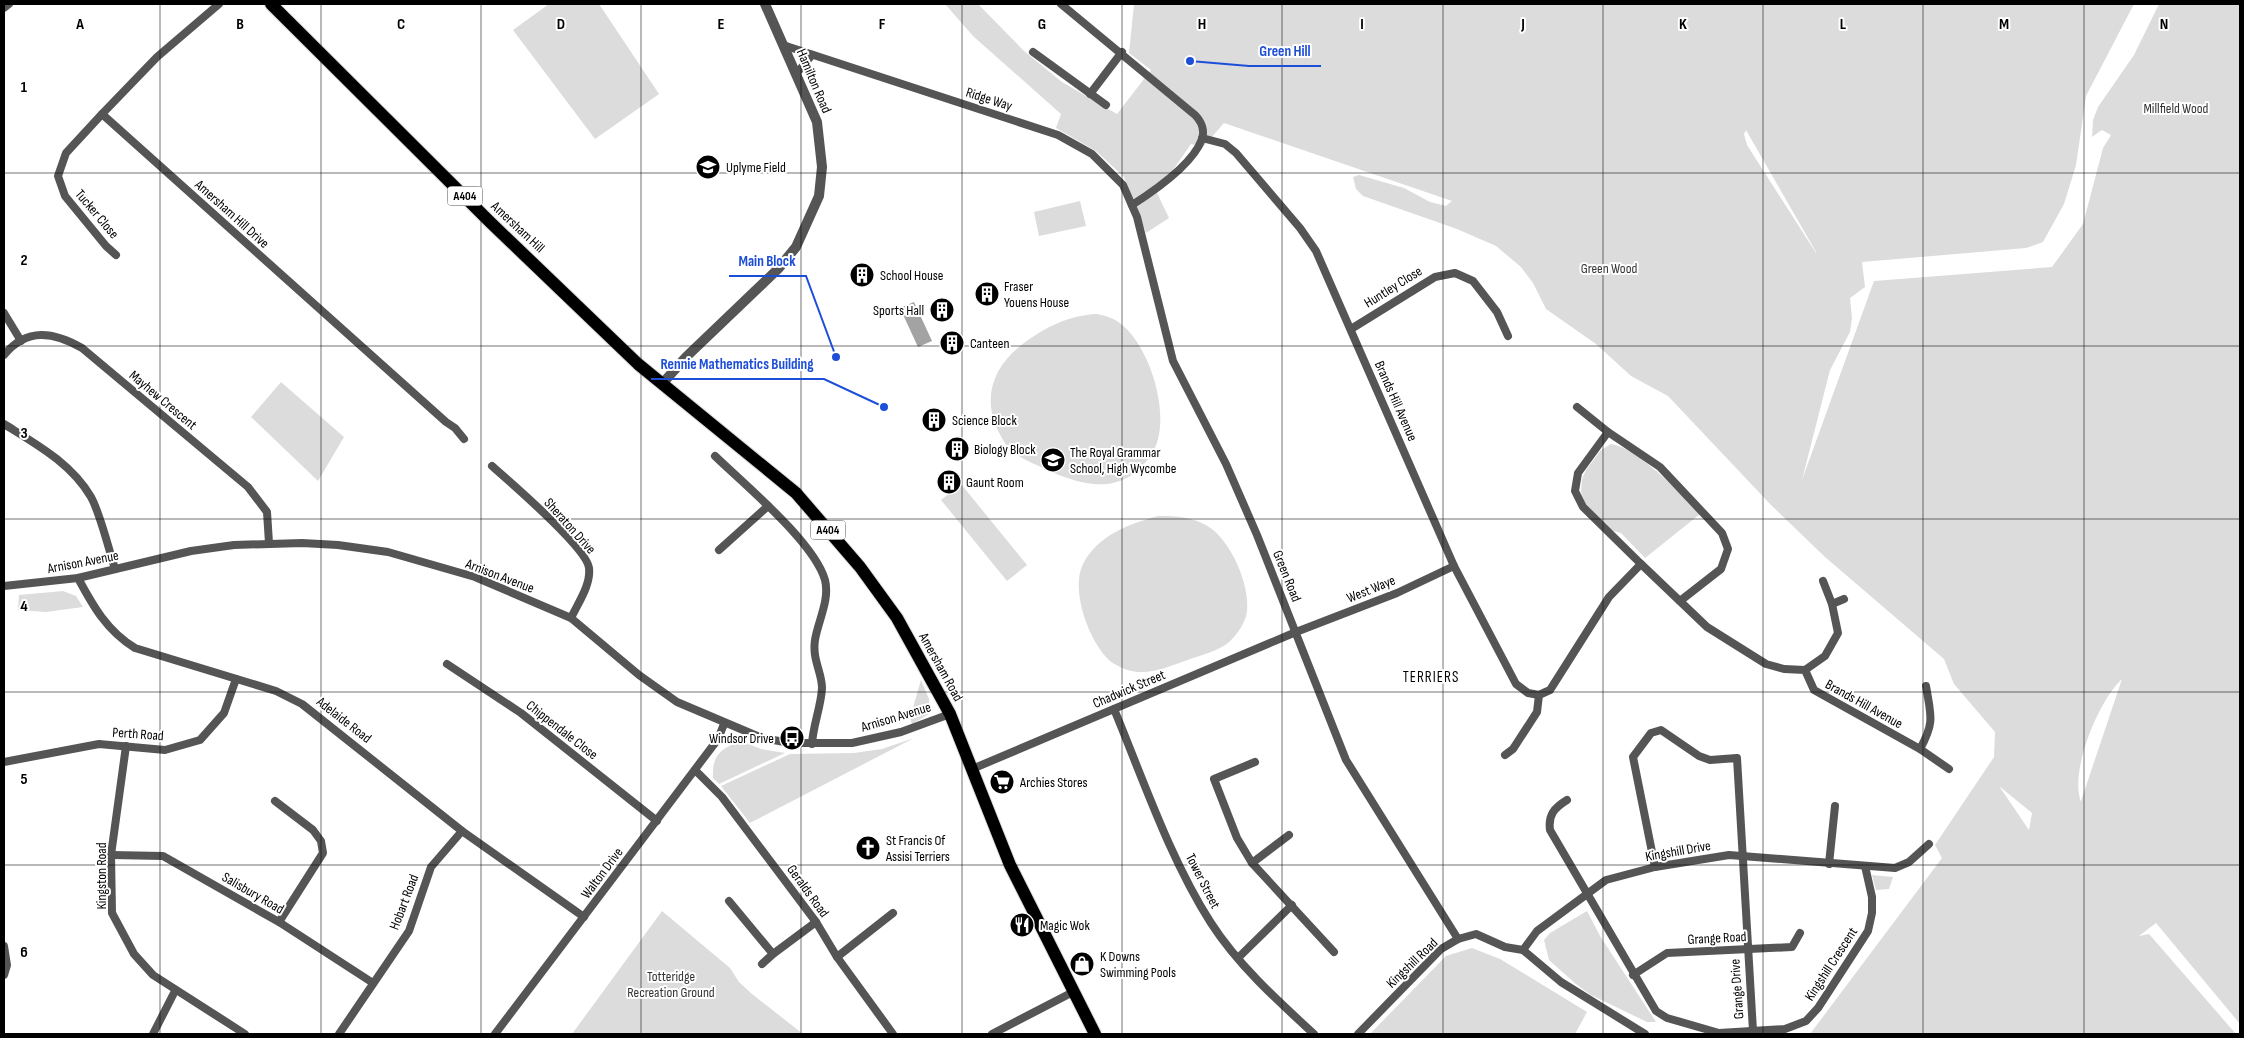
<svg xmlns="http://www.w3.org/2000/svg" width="2244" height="1038" font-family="'Sofia Sans Condensed',sans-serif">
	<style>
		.green { fill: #dcdcdc; fill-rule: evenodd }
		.water { fill: #a3a3a3 }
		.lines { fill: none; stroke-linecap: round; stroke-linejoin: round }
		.primary-casing { stroke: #dbdbdb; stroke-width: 14 }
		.minor { stroke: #555; stroke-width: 8 }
		.tertiary { stroke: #555; stroke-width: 10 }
		.primary { stroke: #000; stroke-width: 12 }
		.grid { fill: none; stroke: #000; stroke-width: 1; stroke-opacity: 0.55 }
		.labels { text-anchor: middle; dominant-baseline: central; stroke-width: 4; stroke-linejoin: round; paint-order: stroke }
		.shield { fill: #fff; stroke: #4c4c4c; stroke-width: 1 }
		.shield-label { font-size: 12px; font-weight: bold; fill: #000 }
		.street-label { font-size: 14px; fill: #000; stroke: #fff }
		.park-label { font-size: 14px; fill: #333; stroke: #fff }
		.poi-label { font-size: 14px; fill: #000; stroke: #fff; text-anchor: start }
		.neighbourhood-label { font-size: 15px; letter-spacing: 1px; fill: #000; stroke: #fff }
		.grid-label { font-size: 16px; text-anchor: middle; font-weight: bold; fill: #000; stroke: #fff; stroke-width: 4; stroke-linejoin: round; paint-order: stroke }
		.leader { fill: none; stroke: #1d4ed8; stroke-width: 2 }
		.callout-dot { fill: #1d4ed8; stroke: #fff; stroke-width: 2 }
		.callout-label { font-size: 15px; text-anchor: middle; font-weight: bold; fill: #1d4ed8; stroke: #fff; stroke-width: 4; stroke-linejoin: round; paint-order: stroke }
	</style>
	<rect width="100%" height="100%" fill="#fff"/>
	<g class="green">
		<path d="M549 4H599L659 94 595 139 513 30Z"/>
		<path d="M945 4H978L1024 51 1062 82 1117 114 1151 70 1129 53 1134 4H2134L2086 96 2076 165 2064 204 2043 242 2026 248 1862 262 1865 287 1850 298 1852 318 1850 332 1830 370 1802 480 1874 281 2052 267 2083 224 2103 148 2111 135 2102 130 2092 137 2093 120 2098 107 2134 55 2159 4H2240V1024L2156 923 2139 936 2149 934 2236 1034H1810L1942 858 1935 845 1994 757 1995 732 1954 684 1944 659 1825 557 1771 505 1668 396 1631 376 1596 344 1546 309 1533 283 1521 267 1496 246 1457 229 1363 196 1356 189 1353 177 1359 175 1404 188 1430 202 1446 206 1452 201 1224 123 1203 147 1191 144 1157 193 1169 218 1146 233 1124 177 1096 151 1056 128 1061 114 973 36ZM1746 130 1816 252V253L1747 145 1744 134ZM2122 679 2081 801V802C2069 771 2099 700 2122 679ZM1999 786 2032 813 2029 830Z"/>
		<path d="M1080 201 1086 226 1039 236 1034 212Z"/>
		<path d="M1097 314C1106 316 1114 318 1121 324 1151 347 1174 422 1151 455 1123 496 1086 487 1047 470 1035 464 1020 459 1010 450 1004 443 999 433 995 424 983 391 997 363 1024 343 1046 327 1069 315 1097 314Z"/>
		<path d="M281 382 344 437 318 481 251 417Z"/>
		<path d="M1611 444C1636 447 1683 495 1700 514L1645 558 1621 533 1613 531 1586 505 1581 492 1582 479 1586 470 1601 450Z"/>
		<path d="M961 484 1027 565 1007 581 941 500Z"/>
		<path d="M1158 516C1176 516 1194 517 1209 527 1231 541 1250 585 1247 611 1246 622 1237 635 1228 643 1218 651 1202 655 1190 659 1173 665 1156 673 1138 672 1128 671 1118 667 1110 661 1089 642 1070 590 1083 564 1098 535 1129 524 1158 516Z"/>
		<path d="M63 591 76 596 83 607 46 612 18 610 19 595Z"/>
		<path d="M921 680 929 699V714L912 724 910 718Z"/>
		<path d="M914 738 750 823 721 786 790 754 854 753 882 749Z"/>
		<path d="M741 741 761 749 785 753 719 784 713 778C712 755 720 749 741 741Z"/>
		<path d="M1872 875 1893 877 1889 889 1876 890Z"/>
		<path d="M662 911 730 968 739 982 752 994 803 1034H572Z"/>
		<path d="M1587 911 1600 936 1656 1022H1647L1591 995 1576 984 1549 960 1544 940 1550 933Z"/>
		<path d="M1472 948 1500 959 1587 1012 1575 1034H1370L1446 956Z"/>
	</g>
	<path class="water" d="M914 302 932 341 918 347 900 308Z"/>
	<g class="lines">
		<defs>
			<path id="primary" d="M271 4 490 222 638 364 796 493 860 567 897 618 950 714 1010 865 1095 1034"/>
		</defs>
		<use href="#primary" class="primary-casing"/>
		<g class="minor">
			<path d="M219 4 157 57 102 114 446 422 455 428 464 439"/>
			<path d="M1061 4 1195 115C1201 121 1205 130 1202 139 1193 164 1154 191 1132 205"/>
			<path d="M4 8 9 4"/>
			<path d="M783 45 1058 135 1092 154 1123 185 1137 217 1173 361 1226 464 1257 535 1346 760 1458 939"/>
			<path d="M1033 52 1106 105"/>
			<path d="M796 74 812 55"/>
			<path d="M1090 94 1122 52"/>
			<path d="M102 114 66 153 58 176 65 196 106 246 116 255"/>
			<path d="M1202 138 1225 144 1236 153 1300 228 1316 251 1454 566 1516 684 1528 693 1539 695"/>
			<path d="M4 313 21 341"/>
			<path d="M1351 329 1435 277 1455 273 1473 281 1497 312 1508 336"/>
			<path d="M4 355C27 327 54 332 82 348L248 487 267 512 269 543"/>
			<path d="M1577 407 1608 432"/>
			<path d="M4 424C36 444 71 463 91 497 100 513 109 550 115 569"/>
			<path d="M715 456C745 485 814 542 825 580 830 600 818 621 815 640 812 660 822 672 822 688 821 707 813 725 812 744"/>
			<path d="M492 466C510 482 587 548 589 568 591 585 578 603 571 618"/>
			<path d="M719 550 768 506"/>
			<path d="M1641 564 1583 507 1575 491 1578 473 1608 432 1660 467 1722 533 1728 549 1721 569 1680 601"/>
			<path d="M78 578C93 606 107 631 135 648L276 691 302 704 462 831 584 917"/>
			<path d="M4 586 78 578 191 551 234 545 302 543 338 545 388 552 475 577 571 618 639 675 677 702 762 738 790 743H852L901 732 950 714"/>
			<path d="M1832 604 1844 599"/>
			<path d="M447 664 521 713 657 821"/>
			<path d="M1805 670 1825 656 1838 633 1832 604 1823 581"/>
			<path d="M1114 709C1143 779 1170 859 1211 923 1238 965 1278 1001 1314 1034"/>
			<path d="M126 746 111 855 112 913 134 954 153 975 245 1034"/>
			<path d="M1920 749C1935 722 1931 716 1926 686"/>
			<path d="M1505 755 1513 749 1537 712 1539 695 1550 690 1609 597 1641 564 1707 627 1766 664 1784 669 1805 670 1814 690 1920 749 1949 769"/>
			<path d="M4 762 99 744 165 750 200 740 224 713 236 679"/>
			<path d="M1255 762 1214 779 1237 838 1252 863 1334 952"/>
			<path d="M972 769 1296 632 1397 593 1454 566"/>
			<path d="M695 770 722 797 816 922 837 957 893 1034"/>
			<path d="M1567 800C1554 808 1548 815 1550 830L1656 1011 1667 1018 1719 1033 1785 1029 1806 1021 1818 1008 1868 931 1872 913V897L1865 866"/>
			<path d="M275 801 313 830 321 841 323 853 279 922"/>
			<path d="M111 855 163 856 279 922 373 983"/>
			<path d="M1252 863 1289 835"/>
			<path d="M1829 864 1835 806"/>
			<path d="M1655 867 1633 757 1651 733 1661 730 1699 756 1710 760 1737 758 1753 1031"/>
			<path d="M729 901 773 954"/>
			<path d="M4 946 7 965 4 975"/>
			<path d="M1523 950 1537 931 1606 880 1655 867 1729 855 1895 868 1909 862 1929 844"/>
			<path d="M837 957 893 913"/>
			<path d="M1238 958 1292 905"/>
			<path d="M762 964 773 954 816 922"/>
			<path d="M1633 975 1667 953 1792 947 1800 933"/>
			<path d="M153 1034 175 991"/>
			<path d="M339 1034 409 931 431 867 462 831"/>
			<path d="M495 1034 718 739 724 724"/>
			<path d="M992 1034 1073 992"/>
			<path d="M1358 1034 1441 949 1458 939 1476 934 1505 947 1523 950 1561 982 1645 1034"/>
		</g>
		<path class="tertiary" d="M662 384 686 357 778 269 796 247 819 196 822 167 817 122 765 4"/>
		<use href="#primary" class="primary"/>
	</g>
	<path class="grid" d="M160 4V1034M321 4V1034M481 4V1034M641 4V1034M801 4V1034M962 4V1034M1122 4V1034M1282 4V1034M1443 4V1034M1603 4V1034M1763 4V1034M1923 4V1034M2084 4V1034M4 173H2240M4 346H2240M4 519H2240M4 692H2240M4 865H2240"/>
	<defs>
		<symbol id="school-disc" viewBox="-11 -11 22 22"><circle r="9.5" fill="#000" stroke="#fff"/><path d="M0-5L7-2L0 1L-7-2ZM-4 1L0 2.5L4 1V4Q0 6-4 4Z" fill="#fff"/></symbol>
		<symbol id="building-disc" viewBox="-11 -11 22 22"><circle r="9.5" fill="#000" stroke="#fff"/><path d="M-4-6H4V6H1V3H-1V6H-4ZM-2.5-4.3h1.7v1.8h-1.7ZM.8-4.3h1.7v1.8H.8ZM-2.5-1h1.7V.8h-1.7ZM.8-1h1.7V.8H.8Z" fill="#fff"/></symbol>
		<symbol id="bus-disc" viewBox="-11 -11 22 22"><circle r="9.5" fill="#000" stroke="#fff"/><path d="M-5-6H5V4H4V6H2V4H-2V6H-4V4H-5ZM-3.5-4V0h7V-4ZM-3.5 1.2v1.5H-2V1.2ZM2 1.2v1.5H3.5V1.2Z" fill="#fff"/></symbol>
		<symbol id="supermarket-disc" viewBox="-11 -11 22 22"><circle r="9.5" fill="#000" stroke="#fff"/><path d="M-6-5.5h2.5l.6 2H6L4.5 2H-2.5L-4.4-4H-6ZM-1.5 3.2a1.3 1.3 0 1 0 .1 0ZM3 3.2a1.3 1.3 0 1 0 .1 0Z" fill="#fff"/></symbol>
		<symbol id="church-disc" viewBox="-11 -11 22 22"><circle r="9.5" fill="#000" stroke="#fff"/><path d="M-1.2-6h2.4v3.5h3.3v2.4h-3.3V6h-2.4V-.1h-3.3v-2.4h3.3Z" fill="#fff"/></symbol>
		<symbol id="restaurant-disc" viewBox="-11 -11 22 22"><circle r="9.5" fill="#000" stroke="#fff"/><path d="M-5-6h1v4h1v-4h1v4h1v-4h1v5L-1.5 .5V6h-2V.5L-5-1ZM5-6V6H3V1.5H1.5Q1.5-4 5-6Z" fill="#fff"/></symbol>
		<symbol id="shop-disc" viewBox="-11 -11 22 22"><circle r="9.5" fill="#000" stroke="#fff"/><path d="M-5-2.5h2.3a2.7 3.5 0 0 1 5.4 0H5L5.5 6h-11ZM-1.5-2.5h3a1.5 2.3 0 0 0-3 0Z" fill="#fff"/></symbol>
	</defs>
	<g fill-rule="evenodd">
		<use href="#school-disc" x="694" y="153" width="28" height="28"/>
		<use href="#building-disc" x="848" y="261" width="28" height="28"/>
		<use href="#building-disc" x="973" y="280" width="28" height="28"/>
		<use href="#building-disc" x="928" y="296" width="28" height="28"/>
		<use href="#building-disc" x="938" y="329" width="28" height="28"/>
		<use href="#building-disc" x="920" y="406" width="28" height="28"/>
		<use href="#building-disc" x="943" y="435" width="28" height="28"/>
		<use href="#school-disc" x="1039" y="446" width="28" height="28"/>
		<use href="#building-disc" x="935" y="468" width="28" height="28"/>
		<use href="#bus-disc" x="778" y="724" width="28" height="28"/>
		<use href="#supermarket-disc" x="988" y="768" width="28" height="28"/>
		<use href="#church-disc" x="854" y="834" width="28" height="28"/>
		<use href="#restaurant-disc" x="1008" y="911" width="28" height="28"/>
		<use href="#shop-disc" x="1068" y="950" width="28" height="28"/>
	</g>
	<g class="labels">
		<g class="shield">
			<rect x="447.5" y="186.5" width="35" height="19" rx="4"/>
			<rect x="810.5" y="520.5" width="35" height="19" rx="4"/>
		</g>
		<g class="shield-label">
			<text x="465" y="196">A404</text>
			<text x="828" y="530">A404</text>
		</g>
		<g class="street-label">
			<text transform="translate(814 81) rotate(67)">Hamilton Road</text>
			<text transform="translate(989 99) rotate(18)">Ridge Way</text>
			<text transform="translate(97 214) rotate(50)">Tucker Close</text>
			<text transform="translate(232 214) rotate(42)">Amersham Hill Drive</text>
			<text transform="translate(518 227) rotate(43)">Amersham Hill</text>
			<text transform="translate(1393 287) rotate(-32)">Huntley Close</text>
			<text transform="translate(163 400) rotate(40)">Mayhew Crescent</text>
			<text transform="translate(1396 401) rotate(66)">Brands Hill Avenue</text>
			<text transform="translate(570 526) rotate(48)">Sheraton Drive</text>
			<text transform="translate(83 562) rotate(-11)">Arnison Avenue</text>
			<text transform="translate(500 576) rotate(21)">Arnison Avenue</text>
			<text transform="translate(1287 576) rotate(68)">Green Road</text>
			<text transform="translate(1371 589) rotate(-22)">West Waye</text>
			<text transform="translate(941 667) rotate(61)">Amersham Road</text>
			<text transform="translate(1129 689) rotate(-23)">Chadwick Street</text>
			<text transform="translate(1864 704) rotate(29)">Brands Hill Avenue</text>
			<text transform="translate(896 717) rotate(-17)">Arnison Avenue</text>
			<text transform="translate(344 720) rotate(38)">Adelaide Road</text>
			<text transform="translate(562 730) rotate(38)">Chippendale Close</text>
			<text transform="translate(138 734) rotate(4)">Perth Road</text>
			<text transform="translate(1678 851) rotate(-10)">Kingshill Drive</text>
			<text transform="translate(602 873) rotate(-53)">Walton Drive</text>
			<text transform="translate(101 876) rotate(-90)">Kingston Road</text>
			<text transform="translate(1203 881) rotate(63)">Tower Street</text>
			<text transform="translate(808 891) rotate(54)">Geralds Road</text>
			<text transform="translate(253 893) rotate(30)">Salisbury Road</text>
			<text transform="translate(404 902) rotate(-69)">Hobart Road</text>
			<text transform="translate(1717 938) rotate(-3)">Grange Road</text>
			<text transform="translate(1412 963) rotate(-44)">Kingshill Road</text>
			<text transform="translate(1831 964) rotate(-57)">Kingshill Crescent</text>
			<text transform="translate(1737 989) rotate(-94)">Grange Drive</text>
		</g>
		<g class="park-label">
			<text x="2176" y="108">Millfield Wood</text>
			<text x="1609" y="268">Green Wood</text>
			<text x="671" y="976">Totteridge<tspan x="671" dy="16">Recreation Ground</tspan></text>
		</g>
		<g class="poi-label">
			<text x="726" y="167">Uplyme Field</text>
			<text x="880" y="275">School House</text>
			<text x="1004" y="286">Fraser<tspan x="1004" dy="16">Youens House</tspan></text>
			<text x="924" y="310" text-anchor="end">Sports Hall</text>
			<text x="970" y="343">Canteen</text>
			<text x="952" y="420">Science Block</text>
			<text x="974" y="449">Biology Block</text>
			<text x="1070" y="452">The Royal Grammar<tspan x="1070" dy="16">School, High Wycombe</tspan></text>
			<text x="966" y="482">Gaunt Room</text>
			<text x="774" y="738" text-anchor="end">Windsor Drive</text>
			<text x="1020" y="782">Archies Stores</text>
			<text x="886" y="840">St Francis Of<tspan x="886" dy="16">Assisi Terriers</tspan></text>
			<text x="1040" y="925">Magic Wok</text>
			<text x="1100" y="956">K Downs<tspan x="1100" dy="16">Swimming Pools</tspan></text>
		</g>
		<g class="neighbourhood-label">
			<text x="1431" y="677">TERRIERS</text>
		</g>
	</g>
	<g class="grid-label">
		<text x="80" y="29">A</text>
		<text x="240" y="29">B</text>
		<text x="401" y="29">C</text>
		<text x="561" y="29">D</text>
		<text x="721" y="29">E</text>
		<text x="882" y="29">F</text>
		<text x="1042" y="29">G</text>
		<text x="1202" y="29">H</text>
		<text x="1362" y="29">I</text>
		<text x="1523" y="29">J</text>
		<text x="1683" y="29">K</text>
		<text x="1843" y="29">L</text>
		<text x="2004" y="29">M</text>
		<text x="2164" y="29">N</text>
		<text x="24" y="92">1</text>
		<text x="24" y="265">2</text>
		<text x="24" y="438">3</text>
		<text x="24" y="611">4</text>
		<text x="24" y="784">5</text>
		<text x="24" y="957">6</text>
	</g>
	<path class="leader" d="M1190 61L1249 66H1321M836 357L806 276H729M884 407L824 379H651"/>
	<g class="callout-dot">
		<circle cx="1190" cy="61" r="5"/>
		<circle cx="836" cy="357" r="5"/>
		<circle cx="884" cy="407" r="5"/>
	</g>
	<g class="callout-label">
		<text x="1285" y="56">Green Hill</text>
		<text x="767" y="266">Main Block</text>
		<text x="737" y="369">Rennie Mathematics Building</text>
	</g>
	<rect width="2244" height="1038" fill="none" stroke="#000000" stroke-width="10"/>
</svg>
